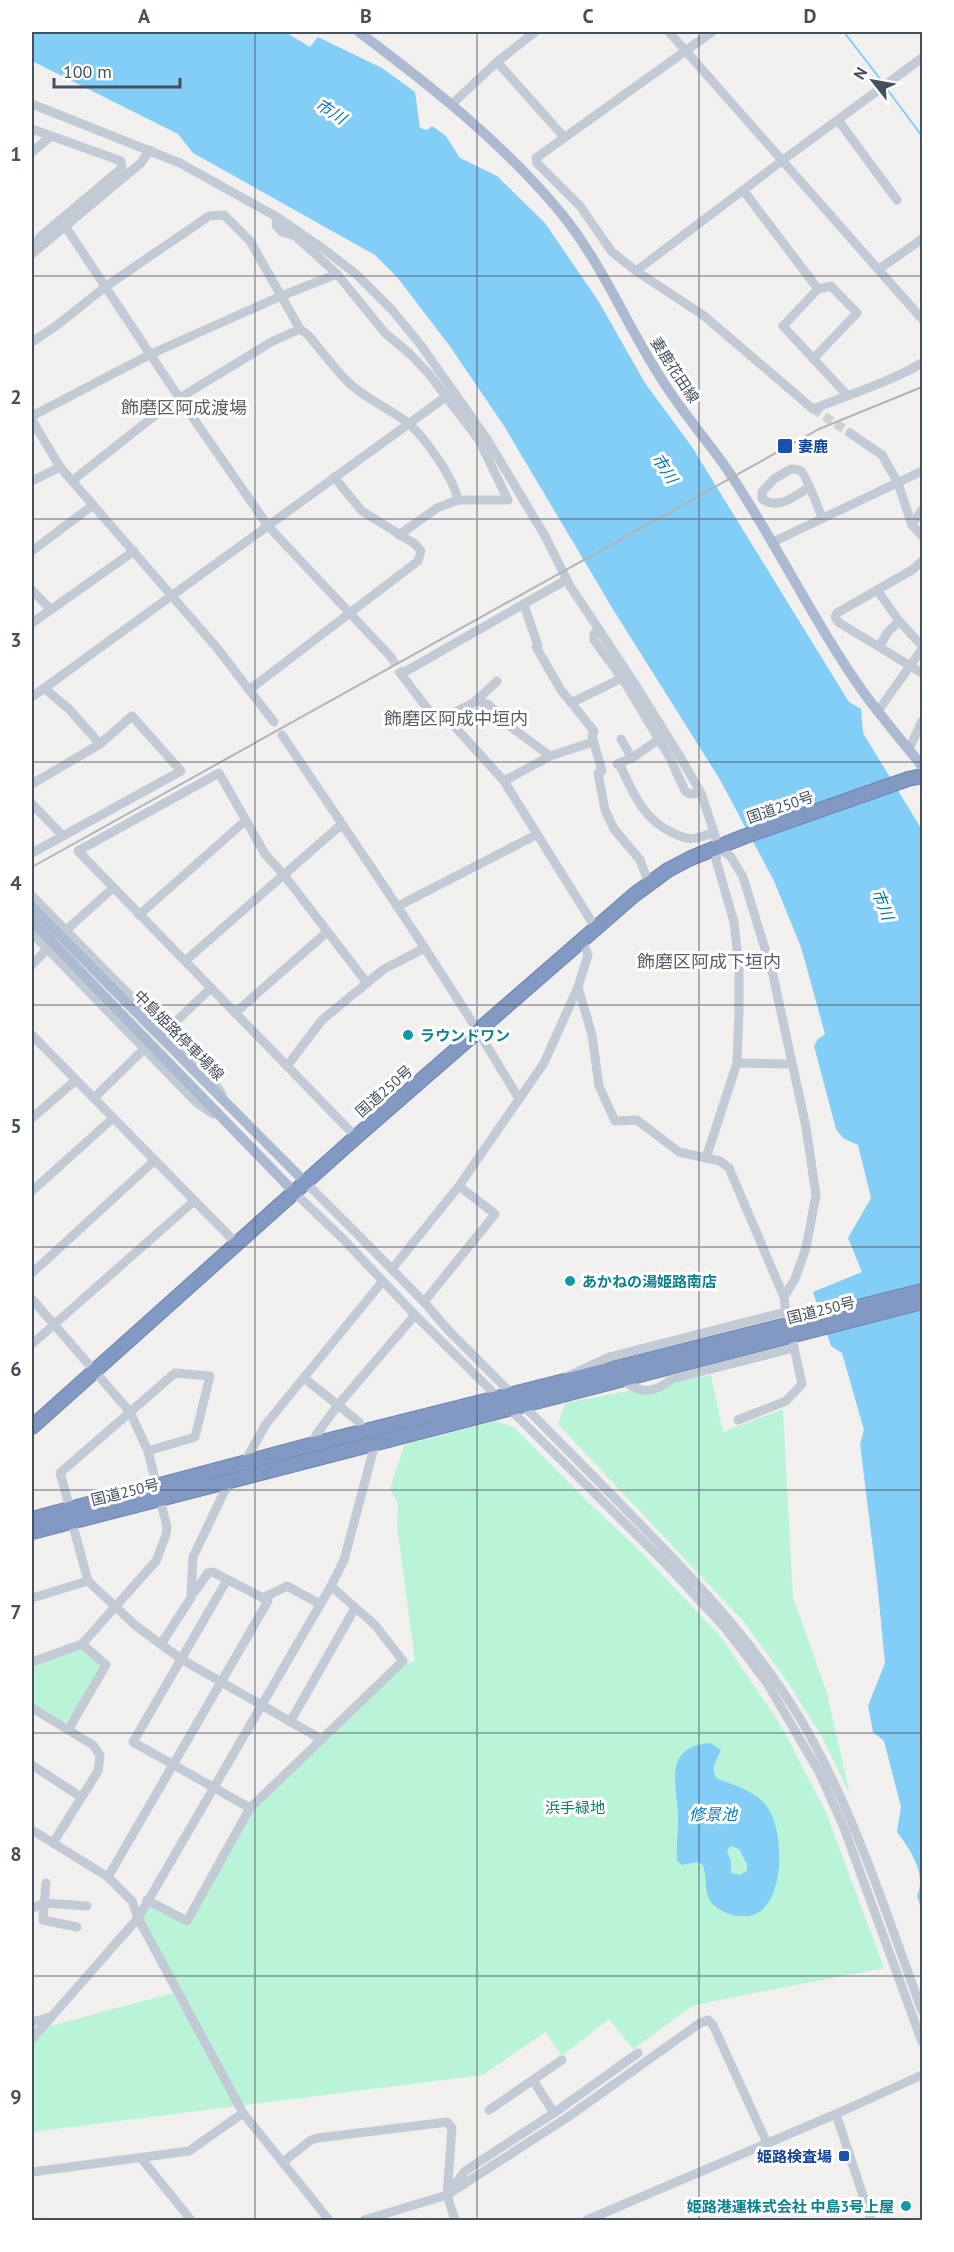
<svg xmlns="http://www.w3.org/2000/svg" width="954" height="2252" font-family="'PT Sans','Noto Sans JP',sans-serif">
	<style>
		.green { fill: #baf4d8 }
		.water { fill: #82cef6; fill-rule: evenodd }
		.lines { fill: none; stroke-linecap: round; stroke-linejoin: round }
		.stream { stroke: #82cef6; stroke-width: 2 }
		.minor-tunnel { stroke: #cfd0d2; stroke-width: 9; stroke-dasharray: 9 4.5; stroke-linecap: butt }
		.highway-casing { stroke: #6d84b0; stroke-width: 16 }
		.minor { stroke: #c2cad6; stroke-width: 9 }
		.major { stroke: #acbad1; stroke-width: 10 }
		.highway { stroke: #8299c4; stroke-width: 14 }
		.rail { stroke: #b1b3bb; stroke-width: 2 }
		.major-bridge { stroke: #acbad1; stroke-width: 10 }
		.grid { fill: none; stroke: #45505f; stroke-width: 1.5; stroke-opacity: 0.55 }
		.transit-dot { fill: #1a4fb4; stroke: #fff; stroke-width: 2 }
		.culture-dot { fill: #0f9aa8; stroke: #fff; stroke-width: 2 }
		.labels { text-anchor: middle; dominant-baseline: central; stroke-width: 6; stroke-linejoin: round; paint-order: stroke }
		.street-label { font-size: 15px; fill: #45505f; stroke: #fff }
		.transit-label { font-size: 15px; font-weight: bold; fill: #164399; stroke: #fff; text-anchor: start }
		.culture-label { font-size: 15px; font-weight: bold; fill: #0d838f; stroke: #fff; text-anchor: start }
		.park-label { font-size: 15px; fill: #0d8458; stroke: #fff }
		.water-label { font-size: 16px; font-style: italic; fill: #0079b8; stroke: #fff }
		.quarter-label { font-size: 18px; fill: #5b5f66; stroke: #fff }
		.neatline { fill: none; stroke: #45505f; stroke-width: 2 }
		.grid-label { font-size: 20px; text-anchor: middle; font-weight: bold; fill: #45505f }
	</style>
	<rect width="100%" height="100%" fill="#f2f0ef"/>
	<g class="green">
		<path d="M711 1375 723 1432 783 1409 793 1597 827 1693 850 1795 822 1737 787 1681 744 1622 558 1424 565 1403Z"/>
		<path d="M495 1421 515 1428 586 1500 635 1546 721 1637 780 1724 826 1812 884 1968 694 2005 633 2049 609 2019 562 2056 545 2032 483 2075 32 2132V2025L46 2027 173 1993 192 2027 141 1917 150 1905 189 1924 255 1807 403 1665 415 1661 397 1526 398 1504 390 1489 404 1445Z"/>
		<path d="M81 1649 98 1664 100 1669 68 1721 62 1722 32 1703 34 1671 32 1665Z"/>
	</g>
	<g class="water">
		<path d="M32 32H285L310 47 318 37 382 68 415 92 420 128 427 130 432 126 446 136 460 158 497 176 545 223 599 302 645 383 692 447 849 702 861 709 863 733 922 830V1911L917 1896C927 1874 910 1849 897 1832L901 1807 884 1741 873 1732 868 1706 885 1663 877 1581 860 1444 864 1430 842 1353 831 1346 813 1292 862 1272 848 1238 871 1198 858 1145 843 1138 836 1129 814 1046 818 1039 825 1034 801 947 774 881 719 778 614 611 504 426 449 345 397 277 375 255 193 153 178 134 32 61Z"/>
		<path d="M710 1743 721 1750 713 1768 716 1778C733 1785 753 1790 765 1804 786 1827 787 1913 747 1916 740 1916 735 1917 729 1914 722 1911 715 1908 710 1901 704 1890 707 1877 703 1865L697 1862 682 1865 677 1861C676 1846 678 1833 678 1819 678 1786 661 1747 710 1743ZM730 1846 739 1849 747 1864V1871L740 1875 731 1873V1862L727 1850Z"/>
	</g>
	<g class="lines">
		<g class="stream">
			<path d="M844 32 884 84"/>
			<path d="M887 89 922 136"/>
		</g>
		<g class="minor-tunnel">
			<path d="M813 409 850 433"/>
			<path d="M391 657 401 674"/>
		</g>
		<defs>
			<g id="highway">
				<path d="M32 1427 356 1137 634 895 668 870 691 858 743 837 908 779 922 776"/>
				<path d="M32 1519 314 1444 922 1291"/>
				<path d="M32 1532 922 1302"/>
			</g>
		</defs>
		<use href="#highway" class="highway-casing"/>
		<g class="minor">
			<path d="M669 32 922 319"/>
			<path d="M712 32 536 158 537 163 580 206 612 252 636 271 703 315 813 409C850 394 888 383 922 363"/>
			<path d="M497 62 564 137"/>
			<path d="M32 104 180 163 277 217 325 250 357 275 392 310 420 344 487 439 545 536 570 586 637 687 679 755 701 793 714 832 718 847 716 860 734 922 739 967V1011L737 1063 706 1158"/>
			<path d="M452 104 497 62 535 32"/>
			<path d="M838 120 897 200"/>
			<path d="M32 129 121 161 122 168 41 236 32 247"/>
			<path d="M32 152 50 137"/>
			<path d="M743 190 818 289 831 286 857 313 813 359"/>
			<path d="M277 217 276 225 282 232 295 236 337 274 385 333 410 354 429 374 479 440 487 439"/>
			<path d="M65 226 180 399 268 526 391 657"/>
			<path d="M32 254 141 163 150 150"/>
			<path d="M879 269 922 239"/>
			<path d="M636 271 783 160 922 58"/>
			<path d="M818 289 783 326 847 395"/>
			<path d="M32 342 56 326 105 287 209 216 224 215 250 241 300 329 308 335C321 350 333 367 347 381 365 399 389 408 408 423 425 437 454 479 458 500"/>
			<path d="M32 416 151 354 281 296 337 274"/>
			<path d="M32 420 60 467 217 648 274 722"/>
			<path d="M850 433 882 455 898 483 912 525 922 536"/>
			<path d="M32 481 60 467"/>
			<path d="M72 481 168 405 273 341 300 329"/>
			<path d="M808 488C793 497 779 510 762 499V492L774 479 791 469C795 469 798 469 801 471 805 473 819 510 822 517"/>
			<path d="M912 525 922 510"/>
			<path d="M399 535 437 508 458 500H508L479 440"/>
			<path d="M773 542 922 471"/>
			<path d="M32 551 93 505"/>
			<path d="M922 561 912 570 837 613 835 617 838 622 922 673"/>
			<path d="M566 580 401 674 436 720 448 719 504 781 595 927"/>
			<path d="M32 590 50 609"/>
			<path d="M877 590 899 621 922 646"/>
			<path d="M524 605 538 646 536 647 561 690 594 731 592 736 602 771 598 773 605 810 614 829 640 860 649 884"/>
			<path d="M32 623 134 551"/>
			<path d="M880 646 887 633 899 621"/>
			<path d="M622 678 670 758 685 791 690 794 701 793"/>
			<path d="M44 688 69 709 100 744"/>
			<path d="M249 690 418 561 421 551 415 544 362 511 334 477"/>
			<path d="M32 697 447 396"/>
			<path d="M476 700 489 705 511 727 550 756"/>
			<path d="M571 703 622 678 594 640V634L600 631"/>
			<path d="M878 711 922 649"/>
			<path d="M448 719 451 714 475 702 497 681"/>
			<path d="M282 735C363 855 445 974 519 1099"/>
			<path d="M621 739 632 758"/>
			<path d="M909 749 922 721"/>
			<path d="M619 763C633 792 642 819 673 833 679 836 689 840 696 838 702 837 708 834 714 832"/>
			<path d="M617 764 632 758 658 740"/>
			<path d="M504 781 550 756 593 742"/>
			<path d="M32 784 100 744 132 716 181 771 32 853"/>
			<path d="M32 804 63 836"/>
			<path d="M718 847 731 857 743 877 773 975 806 1127 816 1195 806 1248 795 1279 784 1297"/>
			<path d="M32 896 212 1079 222 1094"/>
			<path d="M398 906 536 835"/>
			<path d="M139 915 245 821"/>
			<path d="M32 933 196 1102 213 1114"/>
			<path d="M63 933 113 888"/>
			<path d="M582 940 588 955 578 987 592 1035 599 1086 615 1121 637 1120 679 1152 720 1161 729 1168 784 1297 786 1315"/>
			<path d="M185 961 342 824"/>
			<path d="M32 965 51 945"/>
			<path d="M235 1013 327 932"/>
			<path d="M165 1032 211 988"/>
			<path d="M32 1035 237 1244"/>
			<path d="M737 1063 791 1064"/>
			<path d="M287 1066 322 1020 384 969 425 948"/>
			<path d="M94 1098 144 1049"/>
			<path d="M32 1118 76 1080"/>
			<path d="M356 1137 78 851 219 773 265 854 284 875 367 983"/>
			<path d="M306 1183C345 1221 383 1260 421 1299 432 1310 441 1323 452 1334 501 1383 549 1431 597 1480 670 1555 747 1629 801 1720 854 1810 886 1913 922 2011"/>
			<path d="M32 1191 113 1118"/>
			<path d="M295 1193 343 1239 415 1315 665 1563 726 1629 767 1683 819 1772 844 1828 922 2042"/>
			<path d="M392 1269 459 1186 544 1063 578 987"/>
			<path d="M32 1273 154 1161"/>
			<path d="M32 1299 130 1412 148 1451 167 1527 166 1535 156 1561 82 1644 32 1662"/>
			<path d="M424 1302 495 1214 459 1186"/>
			<path d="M32 1344 194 1201"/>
			<path d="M568 1376 609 1357 785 1312"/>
			<path d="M304 1378 359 1422 364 1432"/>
			<path d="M623 1380C641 1395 654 1393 672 1379L794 1348"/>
			<path d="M738 1420 786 1401 802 1384 793 1343"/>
			<path d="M314 1444 316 1435 338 1405 415 1315"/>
			<path d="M244 1463 266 1424 382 1282"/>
			<path d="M70 1508 60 1473 175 1373 210 1376 195 1437 148 1451"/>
			<path d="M72 1522 88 1581 136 1626 181 1659 321 1739"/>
			<path d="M227 1580 133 1742 250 1808"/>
			<path d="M191 1591H195L208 1573 213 1572 263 1598 287 1586 320 1604"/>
			<path d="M32 1598 88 1581"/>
			<path d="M161 1644 191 1598 193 1557 226 1488 225 1482"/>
			<path d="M32 1708 93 1745 100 1755 98 1771 53 1843"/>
			<path d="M290 1722 355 1608"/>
			<path d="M68 1730 106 1665 82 1644"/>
			<path d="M32 1765 81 1797"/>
			<path d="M32 1830 108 1877 132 1901 138 1918 243 2113 329 2220"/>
			<path d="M108 1877 268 1601V1595"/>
			<path d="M46 1883 43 1920 77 1927"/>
			<path d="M147 1900 187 1921 250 1808 403 1661 375 1625 331 1586"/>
			<path d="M32 1908 45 1903 87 1906"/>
			<path d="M32 2022 50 2017"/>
			<path d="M32 2039 138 1918 331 1586 344 1560 375 1444"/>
			<path d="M533 2080 554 2113"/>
			<path d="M489 2110 562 2060"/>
			<path d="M836 2114 871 2220"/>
			<path d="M141 2158 191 2220"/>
			<path d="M283 2162 311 2140 318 2138 447 2122 452 2128 447 2195 455 2220"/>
			<path d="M32 2172 189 2151 243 2113"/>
			<path d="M450 2191 465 2171 554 2113 638 2053"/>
			<path d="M364 2220 447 2195 568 2117 700 2023 708 2020 713 2025 767 2143"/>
			<path d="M587 2220 836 2114 922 2075"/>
		</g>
		<g class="major">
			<path d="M359 32C432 87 502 142 561 213 605 267 629 332 668 389 687 418 710 444 729 472 777 544 814 623 864 693 882 718 903 742 922 766"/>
			<path d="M115 991 306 1183"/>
			<path d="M107 999 295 1193"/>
		</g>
		<use href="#highway" class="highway"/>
		<path class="rail" d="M32 867 819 429 922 387"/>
		<g class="major-bridge">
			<path d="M32 907 115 991"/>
			<path d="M32 921 107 999"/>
		</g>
	</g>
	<path class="grid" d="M255 32V2220M477 32V2220M699 32V2220M32 276H922M32 519H922M32 762H922M32 1005H922M32 1247H922M32 1490H922M32 1733H922M32 1976H922"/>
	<g class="transit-dot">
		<rect x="777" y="438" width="16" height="16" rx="3"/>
		<rect x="838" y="2150" width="12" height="12" rx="3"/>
	</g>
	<g class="culture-dot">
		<circle cx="408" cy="1035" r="6"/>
		<circle cx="570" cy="1281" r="6"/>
		<circle cx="906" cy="2206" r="6"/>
	</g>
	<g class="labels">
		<g class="street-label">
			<text transform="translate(675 370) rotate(57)">妻鹿花田線</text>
			<text transform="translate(780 807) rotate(-19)">国道250号</text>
			<text transform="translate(179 1035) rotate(45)">中島姫路停車場線</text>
			<text transform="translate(384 1091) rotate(-41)">国道250号</text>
			<text transform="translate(821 1310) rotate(-14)">国道250号</text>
			<text transform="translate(125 1492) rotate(-14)">国道250号</text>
		</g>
		<g class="transit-label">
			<text x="798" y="446">妻鹿</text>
			<text x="832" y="2156" text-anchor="end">姫路検査場</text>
		</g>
		<g class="culture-label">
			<text x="420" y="1035">ラウンドワン</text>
			<text x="582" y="1281">あかねの湯姫路南店</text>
			<text x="894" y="2206" text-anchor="end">姫路港運株式会社 中島3号上屋</text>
		</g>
		<g class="park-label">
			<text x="575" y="1807">浜手緑地</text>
		</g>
		<g class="water-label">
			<text transform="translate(331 111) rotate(33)">市川</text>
			<text transform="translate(665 468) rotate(57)">市川</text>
			<text transform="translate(883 904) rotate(69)">市川</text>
			<text x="713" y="1814">修景池</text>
		</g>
		<g class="quarter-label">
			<text x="184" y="407">飾磨区阿成渡場</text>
			<text x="456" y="718">飾磨区阿成中垣内</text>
			<text x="709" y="961">飾磨区阿成下垣内</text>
		</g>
	</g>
	<rect width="954" height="2252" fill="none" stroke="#ffffff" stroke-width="66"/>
	<g transform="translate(873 81) rotate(301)" stroke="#ffffff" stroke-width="4.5" paint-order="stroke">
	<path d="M0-4.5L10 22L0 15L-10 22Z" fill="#45505f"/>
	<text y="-9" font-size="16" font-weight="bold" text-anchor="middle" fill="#45505f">N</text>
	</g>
	<path d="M54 78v9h126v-9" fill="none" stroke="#45505f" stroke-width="3"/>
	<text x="63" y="78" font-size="18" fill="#45505f" stroke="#ffffff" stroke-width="4.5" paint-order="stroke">100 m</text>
	<rect x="33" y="33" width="888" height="2186" class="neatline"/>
	<g class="grid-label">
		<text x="144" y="23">A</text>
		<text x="366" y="23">B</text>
		<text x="588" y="23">C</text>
		<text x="810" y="23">D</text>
		<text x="16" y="161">1</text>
		<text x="16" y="404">2</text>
		<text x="16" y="647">3</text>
		<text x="16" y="890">4</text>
		<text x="16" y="1133">5</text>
		<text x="16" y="1376">6</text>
		<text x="16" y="1619">7</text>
		<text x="16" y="1861">8</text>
		<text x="16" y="2104">9</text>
	</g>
</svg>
